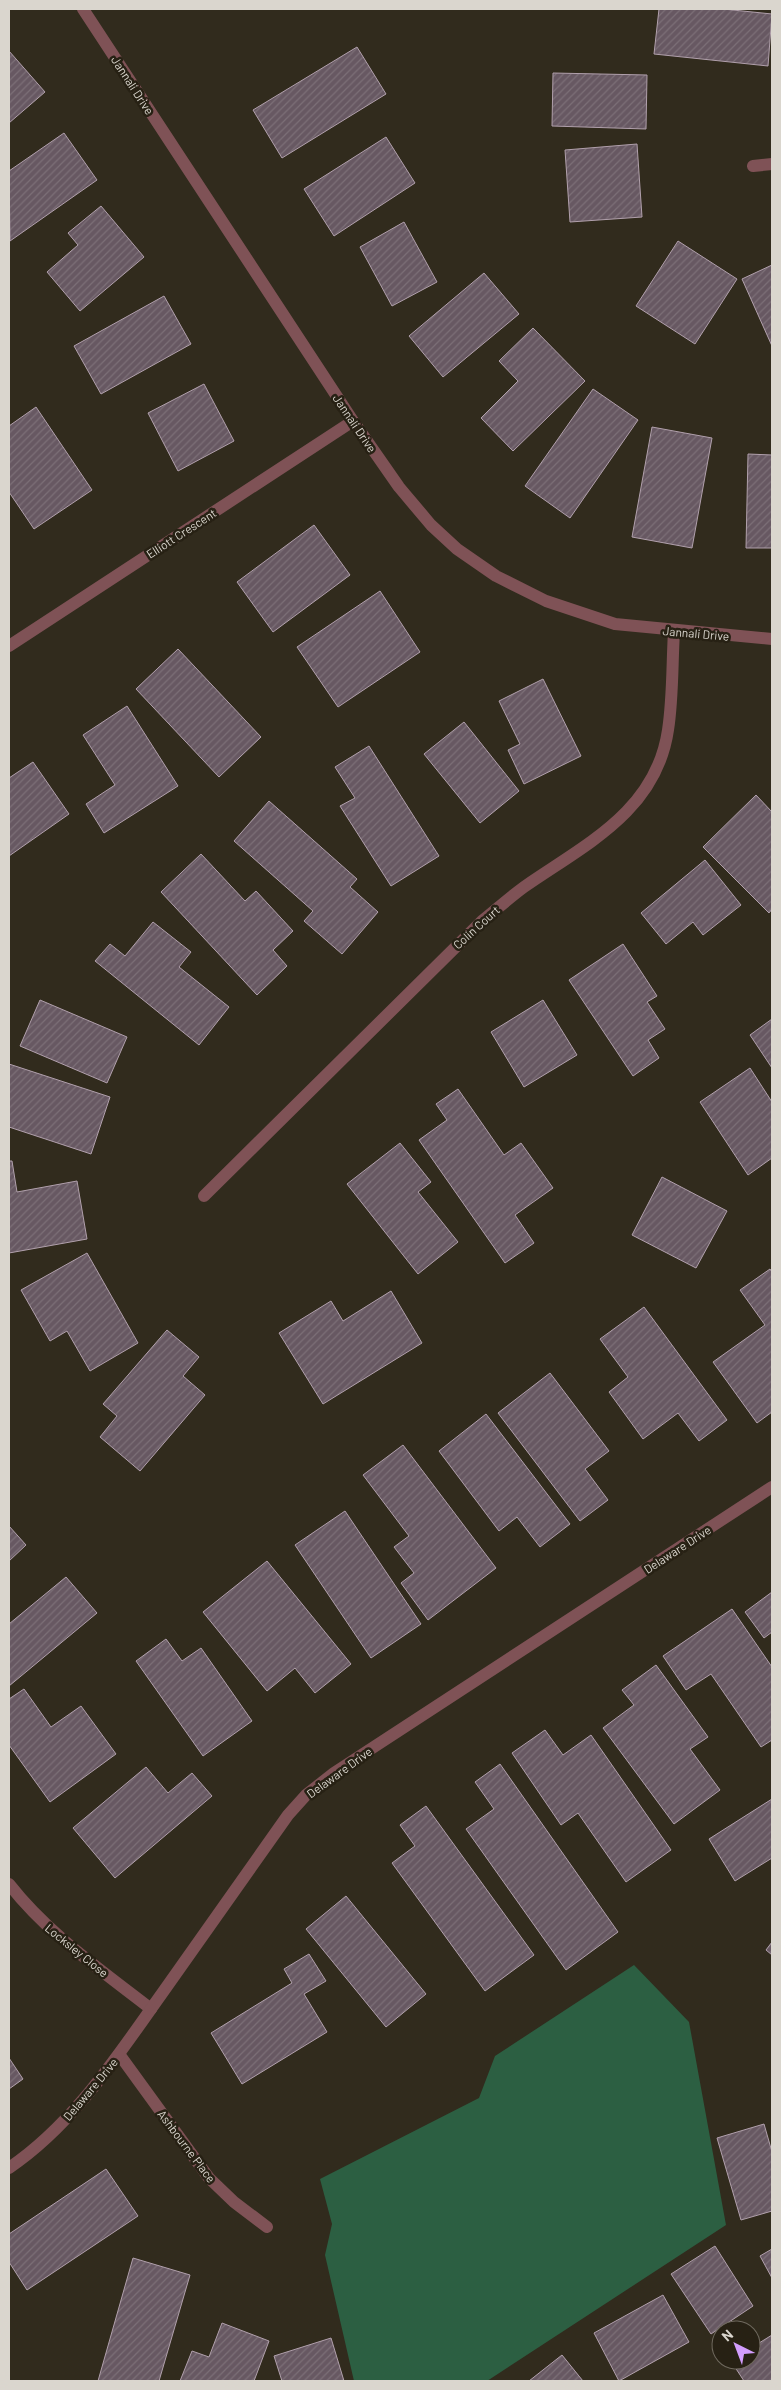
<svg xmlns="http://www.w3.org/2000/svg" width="781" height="2390" font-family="Barlow,sans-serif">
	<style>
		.park { fill: #2c5f42 }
		.building { fill: url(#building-hatch); stroke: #b1a0ac }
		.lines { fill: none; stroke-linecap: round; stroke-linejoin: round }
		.minor { stroke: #7f5256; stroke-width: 12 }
		.labels { text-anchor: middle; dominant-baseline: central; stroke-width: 5; stroke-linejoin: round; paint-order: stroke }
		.street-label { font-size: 12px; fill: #dad6ce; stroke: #272114 }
	</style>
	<defs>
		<pattern id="building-hatch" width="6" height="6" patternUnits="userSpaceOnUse" patternTransform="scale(1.25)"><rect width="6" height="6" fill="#675862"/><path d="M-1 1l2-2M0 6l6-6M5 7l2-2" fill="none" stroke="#7c6f77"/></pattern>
	</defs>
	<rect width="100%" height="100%" fill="#312b1d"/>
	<path class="park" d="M634 1965 689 2022 726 2225 487 2381H354L325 2255 332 2224 320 2179 479 2098 495 2056Z"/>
	<g class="building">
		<path d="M659 9H723L772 14 768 66 654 54Z"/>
		<path d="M357 47 386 94 282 158 253 110Z"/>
		<path d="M9 51 45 92 9 123Z"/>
		<path d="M553 73 647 75 646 129 552 126Z"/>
		<path d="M64 133 97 180 10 241 9 171Z"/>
		<path d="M386 137 415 183 334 236 304 189Z"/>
		<path d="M637 144 642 217 570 222 565 150Z"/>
		<path d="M101 206 144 257 80 311 47 272 78 245 68 233Z"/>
		<path d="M404 222 437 282 392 306 360 247Z"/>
		<path d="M678 241 737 279 695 344 636 306Z"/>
		<path d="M772 265V346L742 279Z"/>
		<path d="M484 273 519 314 443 377 409 336Z"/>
		<path d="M164 296 191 344 101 394 74 346Z"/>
		<path d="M533 328 585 381 513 451 481 418 518 381 499 361Z"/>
		<path d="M204 384 234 441 178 471 148 413Z"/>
		<path d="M593 389 638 420 570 518 525 486Z"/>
		<path d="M36 407 92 490 34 529 9 492V426Z"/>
		<path d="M652 427 712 438 692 548 632 537Z"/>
		<path d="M748 454 772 455V548H746Z"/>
		<path d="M314 525 350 575 273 632 237 582Z"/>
		<path d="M380 591 420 652 338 707 297 647Z"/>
		<path d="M178 649 261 737 219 777 136 689Z"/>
		<path d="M543 679 581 756 524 784 508 750 520 744 499 701Z"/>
		<path d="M127 706 178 786 104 833 86 804 115 785 83 735Z"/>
		<path d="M464 722 519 791 480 823 424 754Z"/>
		<path d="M369 746 439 856 391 886 340 806 355 798 335 767Z"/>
		<path d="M33 762 69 814 9 856V778Z"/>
		<path d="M756 795 772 812V909L769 913 703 847Z"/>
		<path d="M269 801 357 879 350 887 378 912 342 954 304 921 313 911 234 841Z"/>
		<path d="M201 854 245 901 256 891 293 931 273 950 287 966 257 995 161 892Z"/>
		<path d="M705 860 741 905 703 935 693 922 666 944 641 913Z"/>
		<path d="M153 922 191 952 179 967 229 1007 199 1045 95 961 110 944 125 956Z"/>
		<path d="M623 944 657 996 647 1002 665 1029 648 1040 659 1058 633 1076 569 980Z"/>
		<path d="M40 1000 127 1037 107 1083 20 1046Z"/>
		<path d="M543 1000 577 1055 524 1087 491 1032Z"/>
		<path d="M772 1019V1068L750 1035Z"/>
		<path d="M9 1064 110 1097 91 1154 9 1127Z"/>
		<path d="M750 1068 772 1102V1158L748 1175 700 1102Z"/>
		<path d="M458 1089 504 1155 521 1143 553 1188 515 1215 534 1243 505 1263 419 1140 447 1120 436 1104Z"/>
		<path d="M400 1143 431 1182 418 1192 458 1242 418 1274 347 1184Z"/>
		<path d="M9 1161H12L17 1192 77 1181 87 1239 9 1253Z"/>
		<path d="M662 1177 727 1211 696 1268 632 1235Z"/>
		<path d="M87 1253 138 1343 90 1371 67 1331 50 1341 21 1290Z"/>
		<path d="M770 1269 772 1272V1412L757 1423 713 1362 765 1325 740 1290Z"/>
		<path d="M391 1291 422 1343 323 1404 279 1333 331 1301 343 1321Z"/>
		<path d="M644 1307 727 1420 699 1441 678 1413 643 1439 609 1392 628 1377 600 1339Z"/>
		<path d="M167 1330 199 1357 183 1376 205 1395 140 1471 100 1437 117 1416 103 1404Z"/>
		<path d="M550 1373 609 1451 585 1469 608 1500 580 1521 498 1413Z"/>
		<path d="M486 1414 570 1524 540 1547 517 1517 499 1531 439 1451Z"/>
		<path d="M403 1445 496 1568 428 1620 401 1583 414 1573 394 1547 409 1536 363 1475Z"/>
		<path d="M345 1511 421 1624 371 1658 295 1545Z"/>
		<path d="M9 1526 26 1545 9 1561Z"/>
		<path d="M267 1561 351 1664 315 1693 295 1668 267 1691 203 1612Z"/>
		<path d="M66 1577 97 1613 9 1686V1624Z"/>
		<path d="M772 1592V1632L764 1638 745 1612Z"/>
		<path d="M732 1609 772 1667V1740L761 1747 711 1674 686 1690 663 1656Z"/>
		<path d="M166 1639 182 1661 201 1648 252 1721 203 1756 136 1661Z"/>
		<path d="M656 1665 708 1737 690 1749 720 1790 674 1824 603 1728 634 1705 622 1690Z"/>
		<path d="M24 1689 51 1727 81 1706 116 1754 50 1802 9 1745V1699Z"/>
		<path d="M545 1730 563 1755 591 1735 671 1850 626 1882 578 1813 561 1825 512 1753Z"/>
		<path d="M500 1764 618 1932 566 1970 466 1829 494 1809 475 1782Z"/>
		<path d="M146 1767 168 1793 192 1773 212 1796 115 1878 73 1828Z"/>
		<path d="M772 1799V1858L735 1881 709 1839Z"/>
		<path d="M426 1806 534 1955 485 1991 392 1863 415 1846 400 1825Z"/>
		<path d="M346 1896 426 1994 386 2027 306 1929Z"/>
		<path d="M772 1942V1955L766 1950Z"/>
		<path d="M309 1954 326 1981 304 1994 327 2032 242 2084 211 2033 292 1983 284 1969Z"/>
		<path d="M9 2058 23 2079 9 2089Z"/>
		<path d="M764 2124 772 2152V2211L741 2220 717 2138Z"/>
		<path d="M106 2169 138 2216 27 2290 9 2262V2234Z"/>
		<path d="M715 2246 753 2306 711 2334 671 2274Z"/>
		<path d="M772 2249V2278L760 2256Z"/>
		<path d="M133 2258 190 2275 159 2381H98Z"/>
		<path d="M663 2295 689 2342 619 2381 594 2333Z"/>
		<path d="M222 2323 269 2341 254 2381H180L192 2351 209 2357Z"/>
		<path d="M772 2335V2381H744L731 2361 751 2360V2348Z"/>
		<path d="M331 2338 344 2381H282L274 2356Z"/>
		<path d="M562 2355 583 2381H529Z"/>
	</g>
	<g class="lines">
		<g class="minor">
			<path d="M83 9 353 421 399 487 431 525 457 549 496 576 546 601 615 624 772 639"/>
			<path d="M753 166 772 164"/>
			<path d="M9 646 353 421"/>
			<path d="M204 1196 482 921C496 910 509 898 524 887 584 845 656 812 668 730 673 698 672 664 674 631"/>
			<path d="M9 1884C48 1934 101 1970 151 2009"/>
			<path d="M119 2054 209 2178 234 2202 267 2227"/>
			<path d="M9 2168C74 2124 118 2055 163 1992 205 1933 247 1874 288 1815L306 1795 334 1773 772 1487"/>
		</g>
	</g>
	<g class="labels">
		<g class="street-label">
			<text transform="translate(133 85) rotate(57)">Jannali Drive</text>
			<text transform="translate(355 423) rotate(56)">Jannali Drive</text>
			<text transform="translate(181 533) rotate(-33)">Elliott Crescent</text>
			<text transform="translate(696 633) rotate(5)">Jannali Drive</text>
			<text transform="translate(476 927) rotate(-42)">Colin Court</text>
			<text transform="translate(677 1549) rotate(-33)">Delaware Drive</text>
			<text transform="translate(339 1772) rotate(-36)">Delaware Drive</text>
			<text transform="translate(77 1950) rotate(39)">Locksley Close</text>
			<text transform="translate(90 2089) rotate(-50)">Delaware Drive</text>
			<text transform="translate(187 2146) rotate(53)">Ashbourne Place</text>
		</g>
	</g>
	<rect width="781" height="2390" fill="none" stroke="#dad6ce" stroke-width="20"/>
	<g transform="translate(736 2345) rotate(318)"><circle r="24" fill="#272114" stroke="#6f695e"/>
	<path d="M0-4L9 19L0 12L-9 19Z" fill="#d29dfd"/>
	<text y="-8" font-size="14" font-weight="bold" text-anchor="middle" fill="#dad6ce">N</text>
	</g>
</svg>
